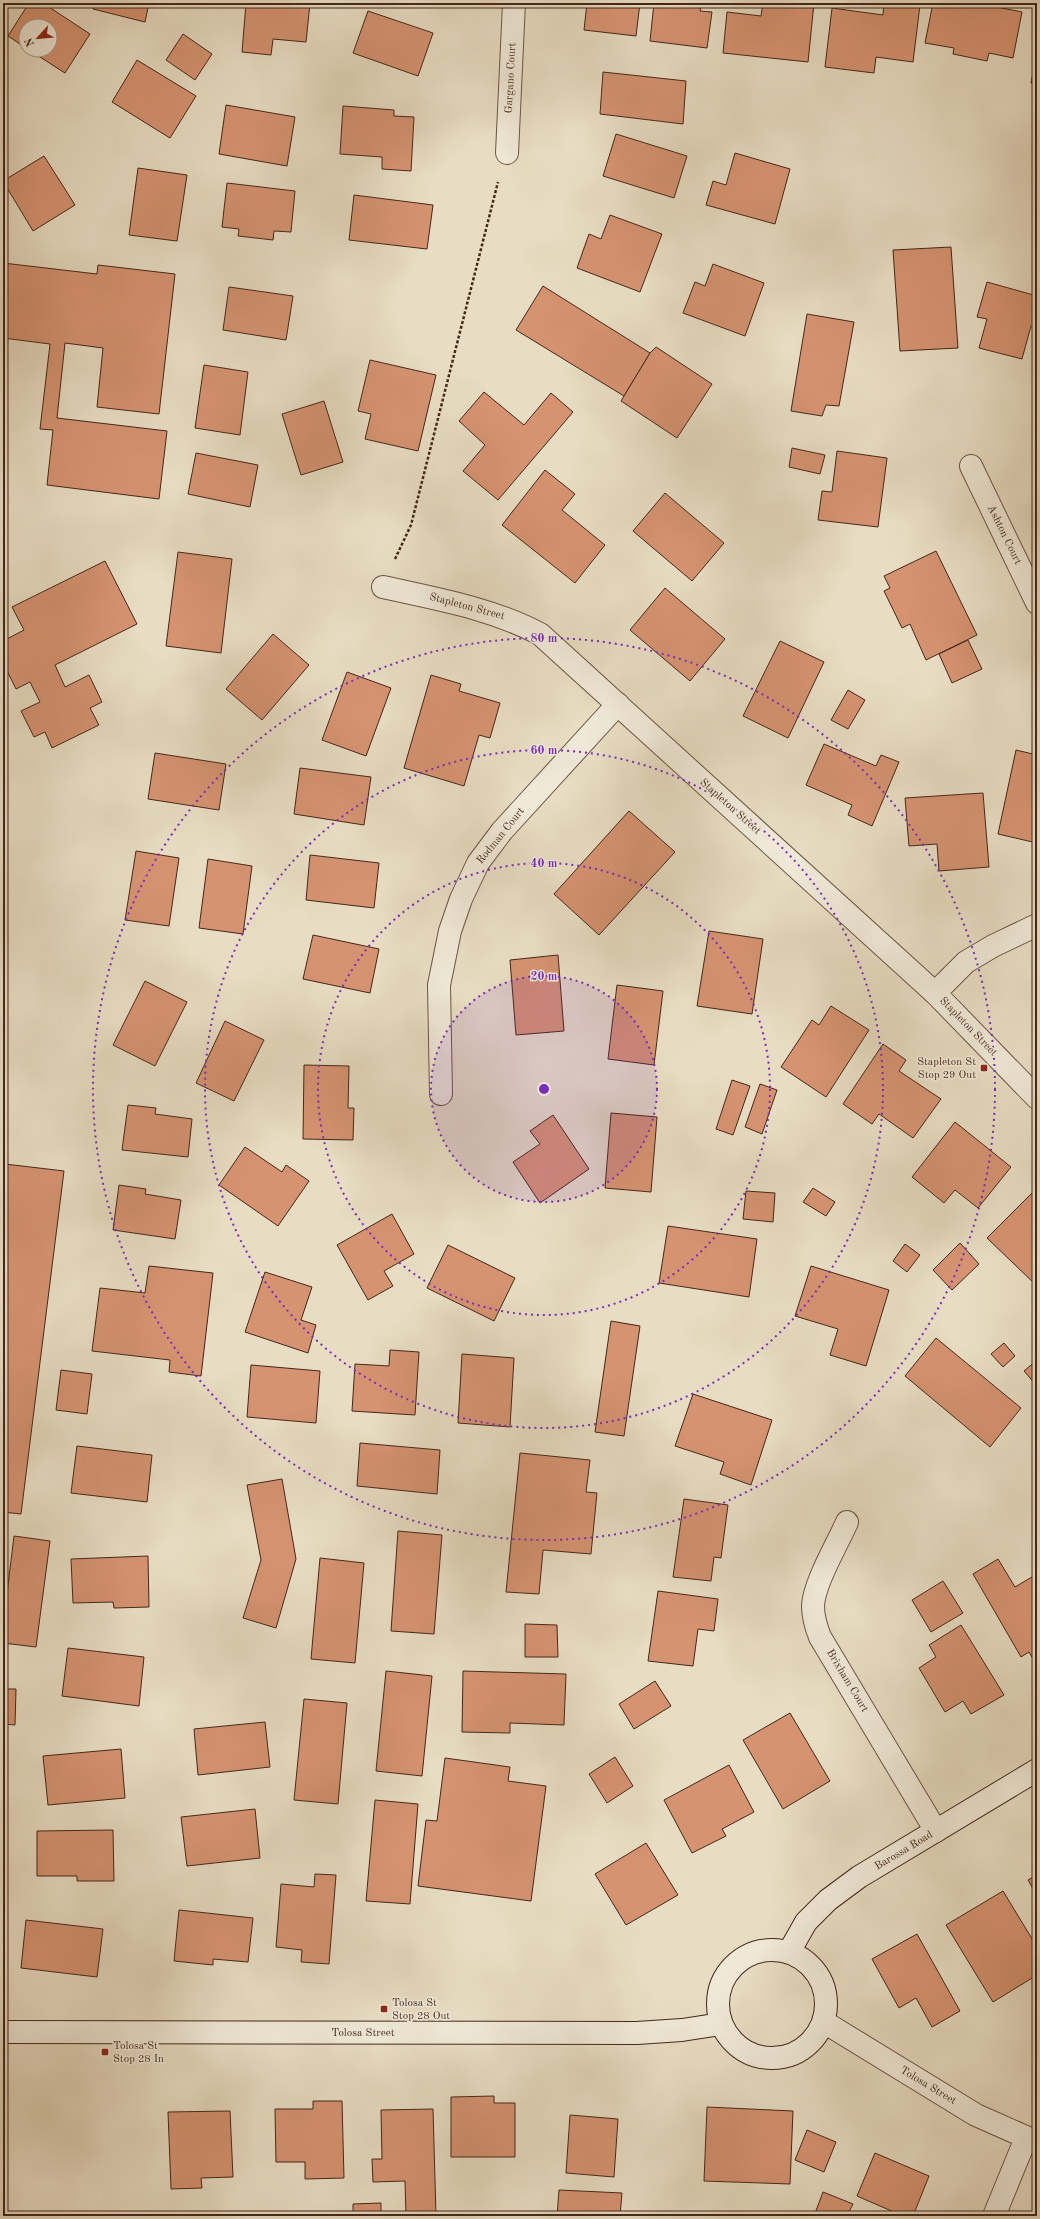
<svg xmlns="http://www.w3.org/2000/svg" width="1040" height="2219" font-family="'Old Standard TT',serif">
	<style>
		.building { fill: #d69372; stroke: #44271a }
		.lines { fill: none; stroke-linecap: round; stroke-linejoin: round }
		.street-casing { stroke: #6d5444; stroke-width: 24 }
		.secondary-casing { stroke: #44271a; stroke-width: 24 }
		.path { stroke: #44271a; stroke-width: 2.5; stroke-dasharray: 3 2; stroke-linecap: butt }
		.street { stroke: #f0e9d8; stroke-width: 22 }
		.secondary { stroke: #f0e9d8; stroke-width: 22 }
		.ring { fill: none; stroke: #7b2cbf; stroke-width: 2; stroke-dasharray: 2 4 }
		.poi-dot { fill: #8f2418; stroke: #f0e9d8; stroke-width: 1.5 }
		.labels { text-anchor: middle; dominant-baseline: central; stroke-width: 3; stroke-linejoin: round; paint-order: stroke }
		.street-label { font-size: 11px; fill: #44271a; stroke: #f0e9d8 }
		.poi-label { font-size: 11px; fill: #44271a; stroke: #f0e9d8; text-anchor: start }
		.centre { fill: #7b2cbf; stroke: #f0e9d8; stroke-width: 2 }
		.ring-label { font-size: 12px; text-anchor: middle; font-weight: bold; fill: #7b2cbf; stroke: #f0e9d8; stroke-width: 3; stroke-linejoin: round; paint-order: stroke }
	</style>
	<rect width="100%" height="100%" fill="#e8ddc3"/>
	<filter id="stains"><feTurbulence type="fractalNoise" baseFrequency=".005" numOctaves="4"/><feColorMatrix values="0 0 0 0 .2 0 0 0 0 .09 0 0 0 0 .02 0 0 0 .5 -.17"/></filter>
	<radialGradient id="worn" r=".72"><stop offset=".6" stop-color="#630" stop-opacity="0"/><stop offset="1" stop-color="#630" stop-opacity=".3"/></radialGradient>
	<g class="building">
		<path d="M29 3H43L90 34 65 73 29 50H50V26H26V48L8 36Z"/>
		<path d="M94 3H149L145 22 93 9Z"/>
		<path d="M246 3H310L306 42 273 39 271 55 242 52Z"/>
		<path d="M587 3H640L636 36 584 30Z"/>
		<path d="M654 3H701L700 11 712 12 707 48 650 41Z"/>
		<path d="M763 3H814L808 62 723 53 727 12 761 16Z"/>
		<path d="M884 3 920 5 913 62 876 57 874 73 825 67 832 8 883 15Z"/>
		<path d="M933 3H977L1022 12 1013 58 989 53 987 61 953 54 954 48 925 43Z"/>
		<path d="M368 11 433 33 418 76 353 53Z"/>
		<path d="M183 34 212 54 195 80 166 60Z"/>
		<path d="M1037 49V84L1031 83Z"/>
		<path d="M137 60 196 96 170 138 112 102Z"/>
		<path d="M603 72 686 81 683 124 600 114Z"/>
		<path d="M226 105 295 117 287 166 219 154Z"/>
		<path d="M343 106 394 110V116L414 117 411 171 382 169V157L340 154Z"/>
		<path d="M616 134 687 156 674 198 603 176Z"/>
		<path d="M735 153 790 169 775 224 706 205 713 181 726 185Z"/>
		<path d="M44 156 75 205 33 231 3 181Z"/>
		<path d="M138 168 187 175 177 241 129 235Z"/>
		<path d="M227 183 295 191 291 232 274 231 273 240 238 236 239 229 222 227Z"/>
		<path d="M354 195 433 205 427 249 349 240Z"/>
		<path d="M610 215 662 234 640 292 577 268 589 234 601 239Z"/>
		<path d="M951 247 958 348 900 351 893 250Z"/>
		<path d="M3 263 97 274 98 265 175 274 159 414 97 407 103 348 65 343 57 418 167 431 159 499 47 485 53 430 40 429 50 344 3 338Z"/>
		<path d="M713 264 764 283 745 336 683 313 695 282 705 286Z"/>
		<path d="M987 282 1037 296V328L1031 326 1022 359 979 348 987 319 977 317Z"/>
		<path d="M543 286 650 353 624 396 516 330Z"/>
		<path d="M229 287 293 296 286 340 223 330Z"/>
		<path d="M807 314 854 322 839 406 826 405 822 416 791 411Z"/>
		<path d="M656 347 712 384 677 438 621 401 650 353Z"/>
		<path d="M370 360 436 375 418 451 365 439 371 414 358 411Z"/>
		<path d="M204 365 248 372 240 435 195 428Z"/>
		<path d="M484 392 524 425 551 393 573 412 498 500 463 471 485 445 459 421Z"/>
		<path d="M324 401 343 462 301 475 282 414Z"/>
		<path d="M792 448 825 455 820 474 789 467Z"/>
		<path d="M837 451 887 458 878 527 818 520 822 491 832 492Z"/>
		<path d="M196 453 258 465 250 507 188 494Z"/>
		<path d="M545 470 575 494 562 510 605 545 575 583 502 525Z"/>
		<path d="M665 493 724 543 692 581 633 531Z"/>
		<path d="M936 551 977 635 926 660 910 624 902 628 884 591 890 588 884 576Z"/>
		<path d="M178 552 232 559 221 653 166 646Z"/>
		<path d="M105 561 137 624 55 665 65 687 89 675 102 702 90 708 99 725 52 748 45 732 34 737 21 711 40 702 30 682 16 689 3 663V641L24 630 12 607Z"/>
		<path d="M665 588 725 639 690 681 630 630Z"/>
		<path d="M273 634 309 665 262 720 226 689Z"/>
		<path d="M968 640 982 669 952 683 939 654Z"/>
		<path d="M780 641 824 662 788 738 743 716Z"/>
		<path d="M347 672 391 688 366 756 322 740Z"/>
		<path d="M431 675 461 684 459 691 500 703 490 738 479 735 464 786 404 768Z"/>
		<path d="M848 690 865 700 848 729 831 720Z"/>
		<path d="M824 744 876 766 881 755 899 762 872 826 848 815 852 805 806 785Z"/>
		<path d="M1016 750 1037 755V843L998 834Z"/>
		<path d="M155 753 226 764 219 810 148 799Z"/>
		<path d="M300 768 371 777 364 825 294 814Z"/>
		<path d="M983 793 989 867 939 871 937 844 909 846 905 798Z"/>
		<path d="M629 811 675 852 599 935 554 894Z"/>
		<path d="M136 851 179 858 169 926 125 920Z"/>
		<path d="M310 855 379 863 374 908 306 900Z"/>
		<path d="M208 859 252 866 243 934 199 928Z"/>
		<path d="M709 931 763 939 752 1014 697 1006Z"/>
		<path d="M313 935 379 949 370 993 303 979Z"/>
		<path d="M558 955 564 1031 516 1035 510 960Z"/>
		<path d="M145 981 187 1002 155 1066 113 1045Z"/>
		<path d="M617 985 663 991 654 1065 608 1059Z"/>
		<path d="M831 1006 869 1030 826 1097 781 1067 812 1020 819 1025Z"/>
		<path d="M225 1021 264 1040 234 1101 196 1083Z"/>
		<path d="M883 1044 906 1060 899 1071 941 1099 913 1138 879 1114 872 1124 843 1104Z"/>
		<path d="M304 1065 349 1066 348 1108H354L353 1140 303 1139Z"/>
		<path d="M732 1080 750 1086 733 1135 716 1129Z"/>
		<path d="M760 1084 777 1090 762 1134 745 1127Z"/>
		<path d="M128 1105 156 1108 155 1114 192 1119 188 1157 122 1150Z"/>
		<path d="M611 1113 657 1117 651 1192 605 1188Z"/>
		<path d="M553 1115 589 1169 540 1203 513 1162 540 1144 530 1131Z"/>
		<path d="M955 1122 1011 1167 978 1208 955 1190 944 1203 912 1177Z"/>
		<path d="M245 1147 282 1172 286 1165 309 1181 278 1226 219 1185Z"/>
		<path d="M5 1164 64 1171 21 1514 3 1512V1184Z"/>
		<path d="M119 1185 146 1189 145 1194 181 1200 175 1239 113 1230Z"/>
		<path d="M813 1188 835 1202 826 1216 803 1202Z"/>
		<path d="M1037 1188V1286L987 1238Z"/>
		<path d="M746 1191 775 1193 773 1222 743 1219Z"/>
		<path d="M392 1214 414 1254 384 1271 393 1286 368 1300 337 1245Z"/>
		<path d="M668 1226 757 1239 749 1297 659 1283Z"/>
		<path d="M960 1243 979 1264 952 1290 933 1270Z"/>
		<path d="M905 1244 920 1255 907 1272 893 1261Z"/>
		<path d="M448 1245 515 1278 494 1321 427 1288Z"/>
		<path d="M149 1266 213 1273 201 1376 169 1372 170 1360 92 1351 100 1288 145 1293Z"/>
		<path d="M811 1266 889 1290 866 1366 830 1355 838 1329 795 1316Z"/>
		<path d="M265 1272 312 1287 301 1320 316 1325 308 1353 245 1332Z"/>
		<path d="M611 1321 640 1326 624 1436 595 1432Z"/>
		<path d="M936 1338 1021 1408 990 1447 905 1376Z"/>
		<path d="M1004 1343 1015 1356 1003 1367 991 1354Z"/>
		<path d="M390 1350 419 1352 415 1415 352 1411 355 1364 389 1366Z"/>
		<path d="M462 1354 514 1358 510 1427 458 1423Z"/>
		<path d="M1037 1360V1386L1024 1371Z"/>
		<path d="M251 1365 320 1371 316 1423 247 1417Z"/>
		<path d="M61 1370 92 1374 87 1414 56 1410Z"/>
		<path d="M693 1394 772 1420 751 1485 720 1474 724 1462 675 1446Z"/>
		<path d="M360 1443 440 1450 437 1494 357 1486Z"/>
		<path d="M77 1446 152 1455 147 1502 71 1493Z"/>
		<path d="M520 1453 590 1460 586 1492 597 1493 591 1554 543 1550 539 1594 506 1592Z"/>
		<path d="M282 1479 296 1559 276 1628 243 1618 261 1560 247 1485Z"/>
		<path d="M684 1499 728 1505 721 1558 714 1557 711 1581 673 1577Z"/>
		<path d="M398 1531 442 1535 434 1634 391 1631Z"/>
		<path d="M14 1536 50 1541 36 1647 3 1643V1626Z"/>
		<path d="M148 1556 149 1607 114 1608 113 1602 73 1603 71 1559Z"/>
		<path d="M320 1558 364 1563 355 1663 311 1659Z"/>
		<path d="M998 1559 1015 1587 1037 1574V1666L1029 1652 1021 1657 973 1574Z"/>
		<path d="M943 1581 963 1613 931 1632 912 1600Z"/>
		<path d="M658 1591 718 1599 714 1631 698 1629 693 1666 648 1661Z"/>
		<path d="M525 1624 557 1625 558 1657H525Z"/>
		<path d="M961 1625 1004 1695 971 1714 963 1701 945 1712 919 1668 936 1657 929 1645Z"/>
		<path d="M68 1648 144 1657 139 1706 62 1696Z"/>
		<path d="M386 1671 432 1676 422 1776 376 1771Z"/>
		<path d="M463 1671 566 1674 564 1725 510 1723V1733L462 1732Z"/>
		<path d="M655 1681 671 1706 634 1729 619 1704Z"/>
		<path d="M3 1689H16L15 1725 3 1724Z"/>
		<path d="M304 1699 347 1703 338 1804 294 1800Z"/>
		<path d="M790 1713 830 1781 783 1809 743 1740Z"/>
		<path d="M265 1722 270 1767 198 1775 194 1729Z"/>
		<path d="M121 1749 125 1798 48 1805 43 1756Z"/>
		<path d="M615 1757 633 1786 607 1803 589 1774Z"/>
		<path d="M445 1758 510 1767 508 1781 546 1786 531 1901 418 1886 426 1820 437 1821Z"/>
		<path d="M729 1765 754 1812 722 1829 726 1836 692 1853 664 1800Z"/>
		<path d="M375 1800 418 1804 410 1904 366 1901Z"/>
		<path d="M255 1809 260 1858 187 1866 181 1817Z"/>
		<path d="M113 1830 114 1881H77V1876H37V1831Z"/>
		<path d="M646 1843 678 1895 626 1925 595 1874Z"/>
		<path d="M315 1874 336 1875 329 1964 301 1962 302 1950 276 1947 281 1884 314 1887Z"/>
		<path d="M1037 1875V1896L1028 1880Z"/>
		<path d="M1003 1891 1037 1947V1975L993 2002 946 1925Z"/>
		<path d="M179 1910 253 1918 248 1962 213 1959V1965L174 1961Z"/>
		<path d="M26 1920 103 1929 97 1977 21 1968Z"/>
		<path d="M917 1934 960 2011 932 2027 916 1998 899 2008 872 1959Z"/>
		<path d="M494 2096V2103H515V2157H451V2097Z"/>
		<path d="M313 2101H342L344 2178 305 2179V2162H276L275 2109H313Z"/>
		<path d="M707 2107 793 2111 790 2184 704 2181Z"/>
		<path d="M433 2109 436 2216H406L405 2181 373 2182 372 2159H382L381 2110Z"/>
		<path d="M230 2111 233 2177 201 2178 202 2188 171 2189 168 2112Z"/>
		<path d="M570 2115 618 2119 614 2177 566 2173Z"/>
		<path d="M807 2130 836 2142 824 2172 795 2160Z"/>
		<path d="M875 2153 929 2176 913 2216H903L857 2196Z"/>
		<path d="M559 2190 622 2193 620 2216H557Z"/>
		<path d="M823 2192 853 2204 847 2216H814Z"/>
		<path d="M381 2203V2216H353V2204Z"/>
	</g>
	<g class="lines">
		<defs>
			<g id="street">
				<path d="M507 153 514 3"/>
				<path d="M971 466 1037 603"/>
				<path d="M383 587C436 599 491 608 540 634L935 993 1037 1098"/>
				<path d="M935 993 966 962 993 946 1037 925"/>
				<path d="M441 1094 439 985 450 931 461 899 478 863 502 831 618 704"/>
				<path d="M847 1522C837 1545 814 1583 813 1606 813 1617 816 1627 820 1637L936 1831"/>
				<path d="M824 2022 976 2115 1037 2142"/>
				<path d="M994 2216 1026 2138"/>
			</g>
			<g id="secondary">
				<circle cx="772" cy="2004" r="54"/>
				<path d="M789 1952 806 1922 828 1900 859 1877 1037 1770"/>
				<path d="M3 2032 637 2033 682 2030 721 2024"/>
			</g>
		</defs>
		<use href="#street" class="street-casing"/>
		<use href="#secondary" class="secondary-casing"/>
		<path class="path" d="M395 559 411 525 498 182"/>
		<use href="#street" class="street"/>
		<use href="#secondary" class="secondary"/>
	</g>
	<circle cx="544" cy="1089" r="113" fill="#7b2cbf" fill-opacity=".12"/>
	<g class="ring">
		<circle cx="544" cy="1089" r="113"/>
		<circle cx="544" cy="1089" r="226"/>
		<circle cx="544" cy="1089" r="339"/>
		<circle cx="544" cy="1089" r="451"/>
	</g>
	<g class="poi-dot">
		<rect x="980" y="1064" width="8" height="8" rx="2"/>
		<rect x="380" y="2005" width="8" height="8" rx="2"/>
		<rect x="101" y="2048" width="8" height="8" rx="2"/>
	</g>
	<g class="labels">
		<g class="street-label">
			<text transform="translate(511 78) rotate(-87)">Gargano Court</text>
			<text transform="translate(1004 535) rotate(64)">Ashton Court</text>
			<text transform="translate(467 607) rotate(15)">Stapleton Street</text>
			<text transform="translate(730 807) rotate(42)">Stapleton Street</text>
			<text transform="translate(501 836) rotate(-51)">Rodman Court</text>
			<text transform="translate(968 1027) rotate(46)">Stapleton Street</text>
			<text transform="translate(847 1681) rotate(59)">Brixham Court</text>
			<text transform="translate(904 1851) rotate(-31)">Barossa Road</text>
			<text x="363" y="2033">Tolosa Street</text>
			<text transform="translate(928 2086) rotate(31)">Tolosa Street</text>
		</g>
		<g class="poi-label">
			<text x="976" y="1062" text-anchor="end">Stapleton St<tspan x="976" dy="13">Stop 29 Out</tspan></text>
			<text x="392" y="2003">Tolosa St<tspan x="392" dy="13">Stop 28 Out</tspan></text>
			<text x="113" y="2046">Tolosa St<tspan x="113" dy="13">Stop 28 In</tspan></text>
		</g>
	</g>
	<circle cx="544" cy="1089" r="6" class="centre"/>
	<g class="ring-label">
		<text x="544" y="642">80 m</text>
		<text x="544" y="754">60 m</text>
		<text x="544" y="867">40 m</text>
		<text x="544" y="980">20 m</text>
	</g>
	<rect width="1040" height="2219" fill="none" stroke="#e8ddc3" stroke-width="16"/>
	<rect x="4" y="4" width="1032" height="2211" fill="none" stroke="#44271a" stroke-width="2"/>
	<rect x="8" y="8" width="1024" height="2203" fill="none" stroke="#44271a"/>
	<g transform="translate(38 38) rotate(243)"><circle r="19" fill="#f0e9d8" stroke="#ab9b8c"/>
	<path d="M0-3L7 15L0 10L-7 15Z" fill="#8f2418"/>
	<text y="-6" font-size="11" font-weight="bold" text-anchor="middle" fill="#44271a">N</text>
	</g>
	<rect width="100%" height="100%" filter="url(#stains)"/>
	<rect width="100%" height="100%" fill="url(#worn)"/>
</svg>
